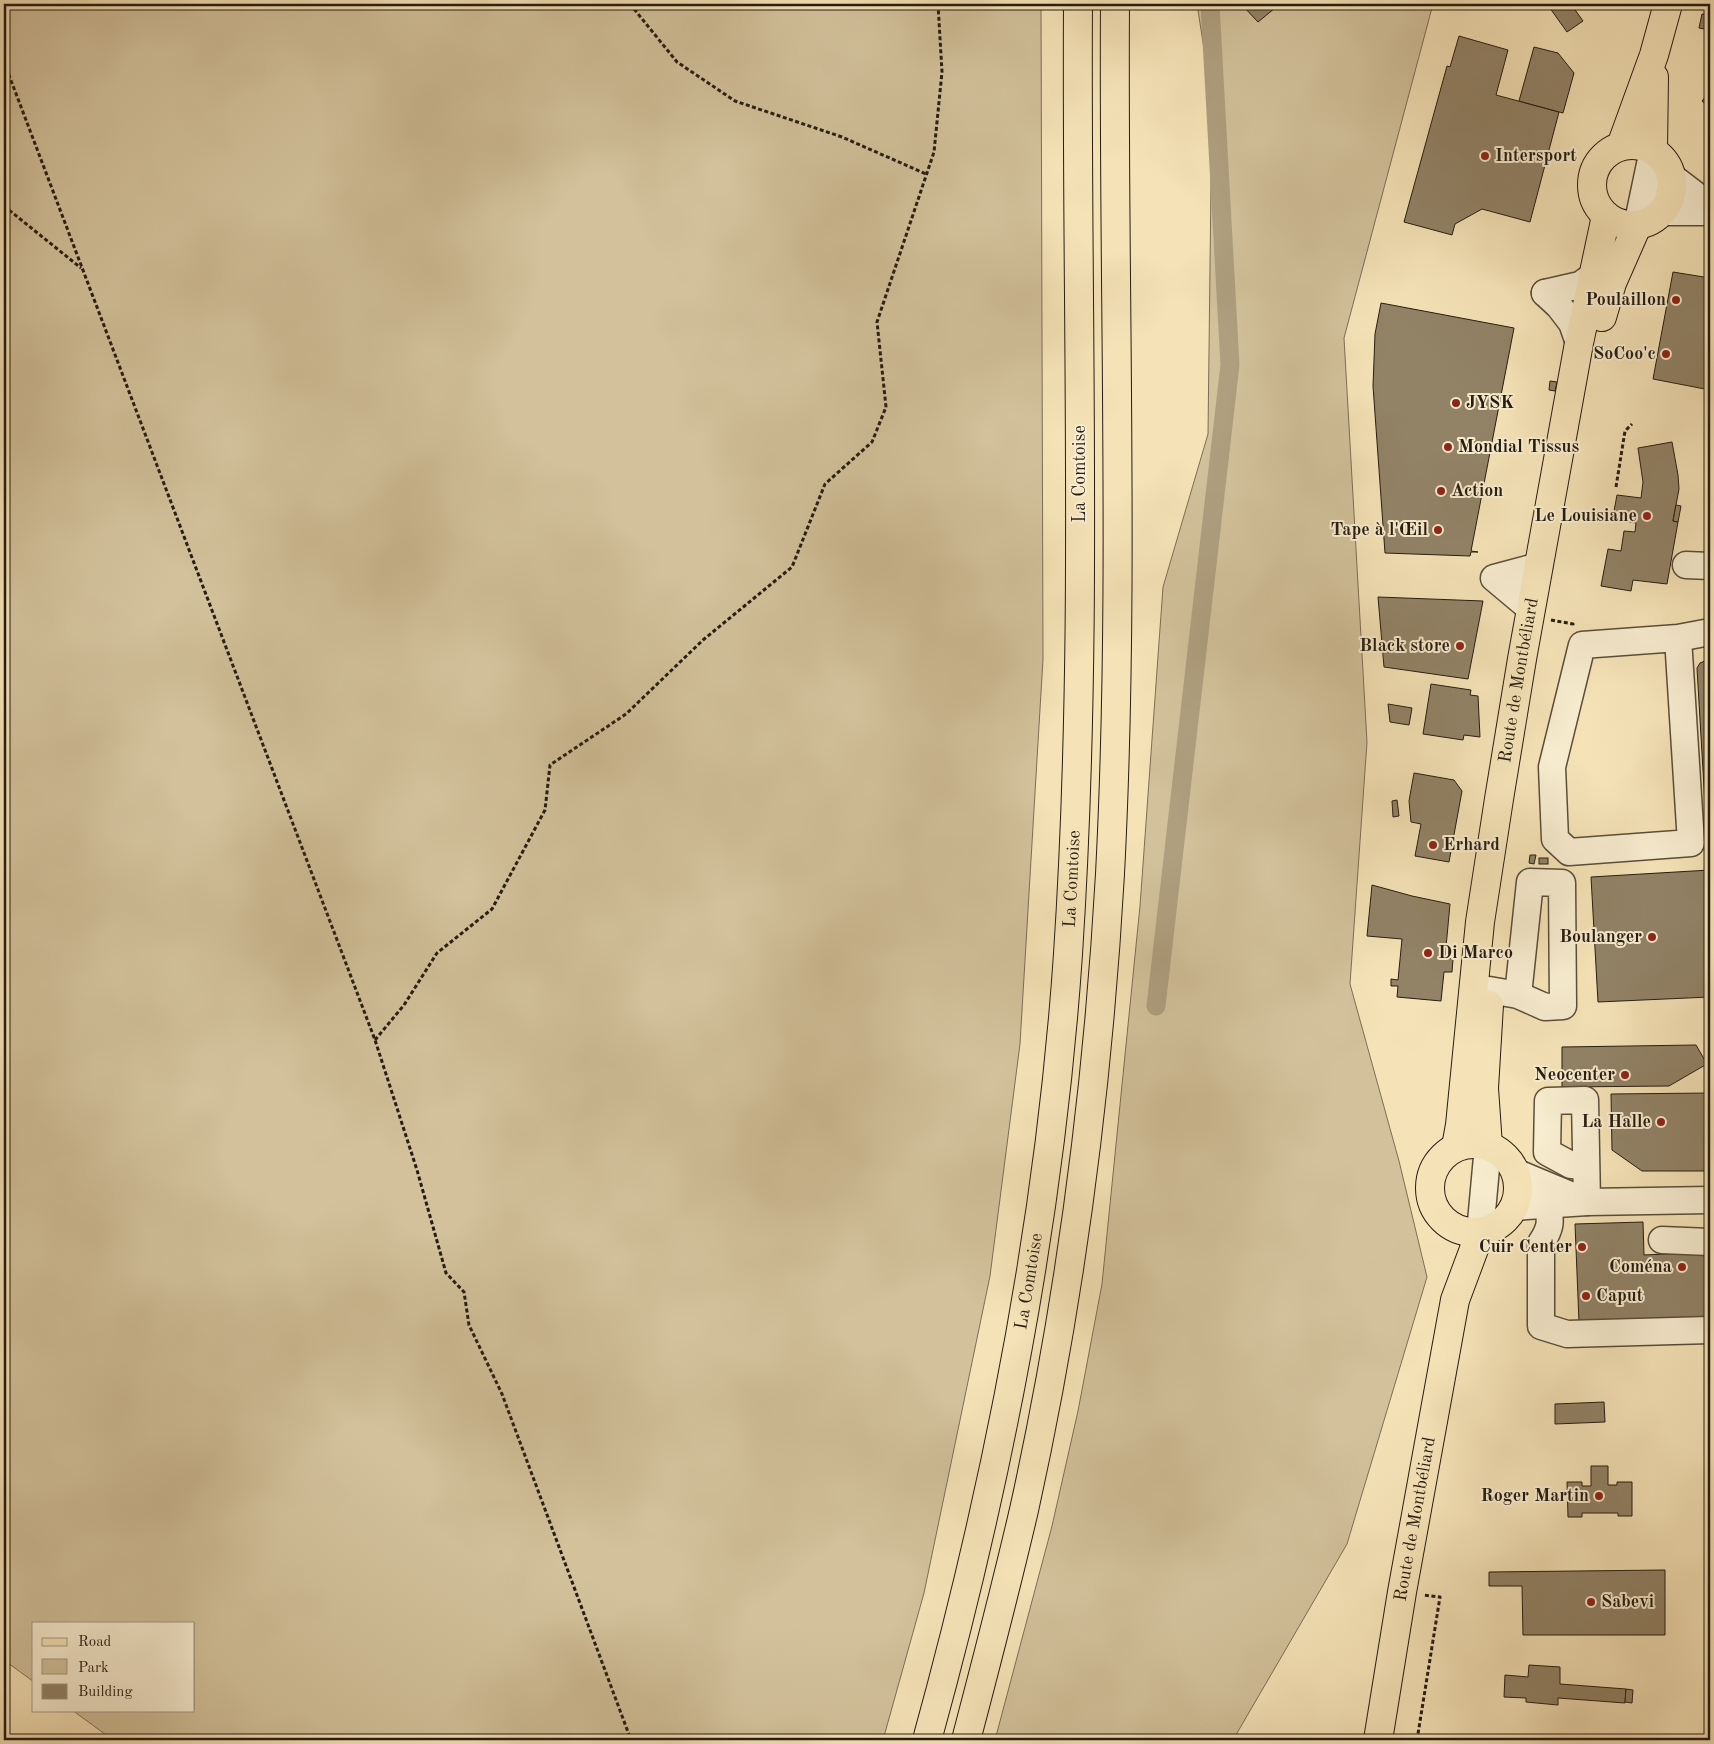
<svg xmlns="http://www.w3.org/2000/svg" width="1714" height="1744" font-family="'Old Standard TT',serif">
	<style>
		.green { fill: #d2c19b; stroke: #7c6e56 }
		.lines { fill: none; stroke-linecap: round; stroke-linejoin: round }
		.canal { stroke: #af9f7f; stroke-width: 19 }
		.building { fill: #928367; stroke: #261c11 }
		.minor-casing { stroke: #5a4e3a; stroke-width: 29 }
		.major-casing { stroke: #261c11; stroke-width: 30 }
		.highway-casing { stroke: #261c11; stroke-width: 30 }
		.path { stroke: #261c11; stroke-width: 3; stroke-dasharray: 4 2.5; stroke-linecap: butt }
		.minor { stroke: #f8edd0; stroke-width: 26 }
		.major { stroke: #f5e3b7; stroke-width: 28 }
		.highway { stroke: #f5e3b7; stroke-width: 28 }
		.poi-dot { fill: #8f2418; stroke: #f8edd0; stroke-width: 2 }
		.labels { text-anchor: middle; dominant-baseline: central; stroke-width: 4; stroke-linejoin: round; paint-order: stroke }
		.poi-label { font-size: 18px; font-weight: bold; fill: #261c11; stroke: #f8edd0; text-anchor: end }
		.street-label { font-size: 18px; fill: #261c11; stroke: #f8edd0 }
	</style>
	<rect width="100%" height="100%" fill="#f5e3b7"/>
	<filter id="stains"><feTurbulence type="fractalNoise" baseFrequency=".004" numOctaves="4"/><feColorMatrix values="0 0 0 0 .2 0 0 0 0 .09 0 0 0 0 .02 0 0 0 .5 -.17"/></filter>
	<radialGradient id="worn" r=".72"><stop offset=".6" stop-color="#630" stop-opacity="0"/><stop offset="1" stop-color="#630" stop-opacity=".3"/></radialGradient>
	<g class="green">
		<path d="M4 4H1041L1043 659 1020 1044 990 1276 924 1593 883 1740H113L72 1710H194V1623H34V1682L4 1660Z"/>
		<path d="M1197 4H1433L1344 338 1367 742 1350 984 1399 1161 1427 1277 1347 1544 1233 1740H995L1052 1526 1078 1411 1102 1284 1140 906 1163 587 1208 434 1212 100Z"/>
	</g>
	<g class="lines">
		<path class="canal" d="M1156 1006 1230 365 1210 4"/>
	</g>
	<g class="building">
		<path d="M1246 4H1271L1275 8 1258 22 1243 6Z"/>
		<path d="M1547 4H1571L1583 21 1567 32Z"/>
		<path d="M1702 14 1710 15V30L1699 28Z"/>
		<path d="M1459 36 1508 50 1496 95 1559 112 1530 222 1482 209 1455 224 1452 235 1404 222 1447 66 1450 67Z"/>
		<path d="M1534 47 1558 53 1574 73 1563 113 1519 101Z"/>
		<path d="M1706 96 1710 99V108L1702 101Z"/>
		<path d="M1673 272 1710 278V390L1653 379Z"/>
		<path d="M1381 303 1514 328 1471 551 1478 552H1471L1470 556 1385 553 1373 386 1375 334Z"/>
		<path d="M1550 381 1557 382 1555 391 1549 390Z"/>
		<path d="M1672 442 1678 475 1679 489 1673 521 1678 522 1667 584 1633 580 1631 591 1601 586 1608 549 1621 551 1624 531 1635 532 1636 523 1619 520 1621 512 1614 511 1617 495 1641 498 1643 482 1638 448Z"/>
		<path d="M1676 505 1681 506 1678 522 1673 521Z"/>
		<path d="M1378 597 1483 601 1468 679 1384 667Z"/>
		<path d="M1705 661H1710V839H1707L1697 668 1700 663Z"/>
		<path d="M1431 684 1471 690 1470 695 1478 696 1480 737 1464 735 1463 740 1423 734Z"/>
		<path d="M1388 704 1412 708 1409 725 1390 722Z"/>
		<path d="M1414 773 1454 780 1462 791 1449 862 1415 856 1421 824 1411 822 1409 801Z"/>
		<path d="M1397 800 1399 816 1393 817 1392 801Z"/>
		<path d="M1530 855H1536L1534 864 1529 863Z"/>
		<rect x="1539" y="858" width="9" height="6"/>
		<path d="M1710 870V997L1598 1002 1591 877Z"/>
		<path d="M1372 885 1412 896 1450 904 1445 958 1453 959 1452 972H1444L1441 1001 1397 997 1398 986H1391V979L1398 980 1402 939 1367 936Z"/>
		<path d="M1696 1045 1707 1064 1669 1086 1562 1087V1047Z"/>
		<path d="M1710 1093V1171H1642L1612 1150 1611 1094Z"/>
		<path d="M1643 1222 1644 1255 1708 1252 1710 1253V1325L1579 1322 1575 1224Z"/>
		<path d="M1604 1402 1605 1422 1555 1424V1404Z"/>
		<path d="M1591 1466H1608V1485H1617V1482H1632V1516H1618V1513H1582V1517H1568L1567 1482H1582V1486H1591Z"/>
		<path d="M1665 1570V1635H1523L1522 1586H1489V1572Z"/>
		<path d="M1529 1665 1560 1667V1684L1626 1689 1625 1703 1558 1698V1705L1526 1702V1698L1504 1697 1505 1675 1528 1677Z"/>
		<path d="M1626 1689 1633 1690 1632 1703 1625 1702Z"/>
	</g>
	<g class="lines">
		<defs>
			<g id="minor">
				<path d="M1672 177 1710 206"/>
				<path d="M1663 212H1710"/>
				<path d="M1637 226 1653 150"/>
				<path d="M1545 293 1559 306 1572 323 1579 343"/>
				<path d="M1545 293 1580 285 1594 275"/>
				<path d="M1686 565 1710 566"/>
				<path d="M1531 609 1494 578 1539 566"/>
				<path d="M1678 638 1691 843 1569 852 1555 839 1552 767 1582 645 1678 638 1710 632"/>
				<path d="M1489 990 1518 995 1545 1007 1563 1006 1562 883 1530 882 1518 995"/>
				<path d="M1586 1166 1571 1165 1547 1152 1548 1101 1585 1100 1587 1202"/>
				<path d="M1515 1172 1582 1200"/>
				<path d="M1548 1205C1551 1222 1551 1228 1541 1243V1326L1567 1334 1710 1330"/>
				<path d="M1514 1207 1587 1202 1710 1200"/>
				<path d="M1480 1233 1488 1146"/>
				<path d="M1662 1240 1710 1242"/>
			</g>
			<g id="major">
				<circle cx="1632" cy="185" r="40"/>
				<path d="M1621 146 1654 55 1668 4"/>
				<path d="M1653 150 1654 77"/>
				<path d="M1602 317 1612 283 1637 226"/>
				<circle cx="1474" cy="1188" r="44"/>
				<path d="M1488 1146 1484 1088 1489 1005"/>
				<path id="s1" d="M1456 1147 1460 1125 1480 922 1499 799 1522 659 1579 343 1606 216"/>
				<path id="s2" d="M1378 1740 1402 1592 1455 1300 1480 1233"/>
			</g>
			<g id="highway">
				<path id="s3" d="M927 1740C998 1483 1050 1220 1068 954 1089 637 1076 320 1078 4"/>
				<path d="M966 1740C986 1664 1006 1587 1024 1510 1070 1302 1098 1087 1110 874 1125 585 1113 294 1115 4"/>
			</g>
		</defs>
		<use href="#minor" class="minor-casing"/>
		<use href="#major" class="major-casing"/>
		<use href="#highway" class="highway-casing"/>
		<g class="path">
			<path d="M630 4 677 62 735 101 842 137 926 174"/>
			<path d="M4 62 375 1040 417 1170 446 1273 464 1292 469 1325 502 1394 631 1740"/>
			<path d="M4 206 81 268"/>
			<path d="M1616 487 1625 431 1632 424"/>
			<path d="M1551 620 1573 624V626"/>
			<path d="M375 1040 404 1005 437 953 492 909 545 810 550 765 626 714 703 640 792 567 825 484 872 442 886 407 877 322 934 152 942 72 938 4"/>
			<path d="M1417 1740 1440 1597 1423 1595"/>
		</g>
		<use href="#minor" class="minor"/>
		<use href="#major" class="major"/>
		<use href="#highway" class="highway"/>
	</g>
	<g class="poi-dot">
		<circle cx="1485" cy="156" r="5"/>
		<circle cx="1676" cy="300" r="5"/>
		<circle cx="1666" cy="354" r="5"/>
		<circle cx="1456" cy="403" r="5"/>
		<circle cx="1448" cy="447" r="5"/>
		<circle cx="1441" cy="491" r="5"/>
		<circle cx="1647" cy="516" r="5"/>
		<circle cx="1438" cy="530" r="5"/>
		<circle cx="1460" cy="646" r="5"/>
		<circle cx="1433" cy="845" r="5"/>
		<circle cx="1652" cy="937" r="5"/>
		<circle cx="1428" cy="953" r="5"/>
		<circle cx="1625" cy="1075" r="5"/>
		<circle cx="1661" cy="1122" r="5"/>
		<circle cx="1582" cy="1247" r="5"/>
		<circle cx="1682" cy="1267" r="5"/>
		<circle cx="1586" cy="1296" r="5"/>
		<circle cx="1599" cy="1496" r="5"/>
		<circle cx="1591" cy="1602" r="5"/>
	</g>
	<g class="labels">
		<g class="poi-label">
			<text x="1495" y="156" text-anchor="start">Intersport</text>
			<text x="1666" y="300">Poulaillon</text>
			<text x="1656" y="354">SoCoo'c</text>
			<text x="1466" y="403" text-anchor="start">JYSK</text>
			<text x="1458" y="447" text-anchor="start">Mondial Tissus</text>
			<text x="1451" y="491" text-anchor="start">Action</text>
			<text x="1637" y="516">Le Louisiane</text>
			<text x="1428" y="530">Tape à l'Œil</text>
			<text x="1450" y="646">Black store</text>
			<text x="1443" y="845" text-anchor="start">Erhard</text>
			<text x="1642" y="937">Boulanger</text>
			<text x="1438" y="953" text-anchor="start">Di Marco</text>
			<text x="1615" y="1075">Neocenter</text>
			<text x="1651" y="1122">La Halle</text>
			<text x="1572" y="1247">Cuir Center</text>
			<text x="1672" y="1267">Coména</text>
			<text x="1596" y="1296" text-anchor="start">Caput</text>
			<text x="1589" y="1496">Roger Martin</text>
			<text x="1601" y="1602" text-anchor="start">Sabevi</text>
		</g>
		<g class="street-label">
			<text transform="translate(1080 474) rotate(-90)">La Comtoise</text>
			<text stroke="none"><textPath href="#s1" startOffset="471">Route de Montbéliard</textPath></text>
			<text stroke="none"><textPath href="#s3" startOffset="875">La Comtoise</textPath></text>
			<text stroke="none"><textPath href="#s3" startOffset="470">La Comtoise</textPath></text>
			<text stroke="none"><textPath href="#s2" startOffset="224">Route de Montbéliard</textPath></text>
		</g>
	</g>
	<rect width="1714" height="1744" fill="none" stroke="#f5e3b7" stroke-width="20"/>
	<rect x="5" y="5" width="1704" height="1734" fill="none" stroke="#261c11" stroke-width="2.5"/>
	<rect x="10" y="10" width="1694" height="1724" fill="none" stroke="#261c11"/>
	<rect x="32" y="1622" width="162" height="90" fill="#f8edd0" stroke="#a49984"/>
	<rect x="42" y="1638" width="25" height="8" fill="#f5e3b7" stroke="#a49984"/>
	<text x="78" y="1646" font-size="15" fill="#261c11">Road</text>
	<rect x="42" y="1659" width="25" height="15" fill="#d2c19b" stroke="#a49984"/>
	<text x="78" y="1672" font-size="15" fill="#261c11">Park</text>
	<rect x="42" y="1684" width="25" height="15" fill="#928367" stroke="#a49984"/>
	<text x="78" y="1696" font-size="15" fill="#261c11">Building</text>
	<rect width="100%" height="100%" filter="url(#stains)"/>
	<rect width="100%" height="100%" fill="url(#worn)"/>
</svg>
